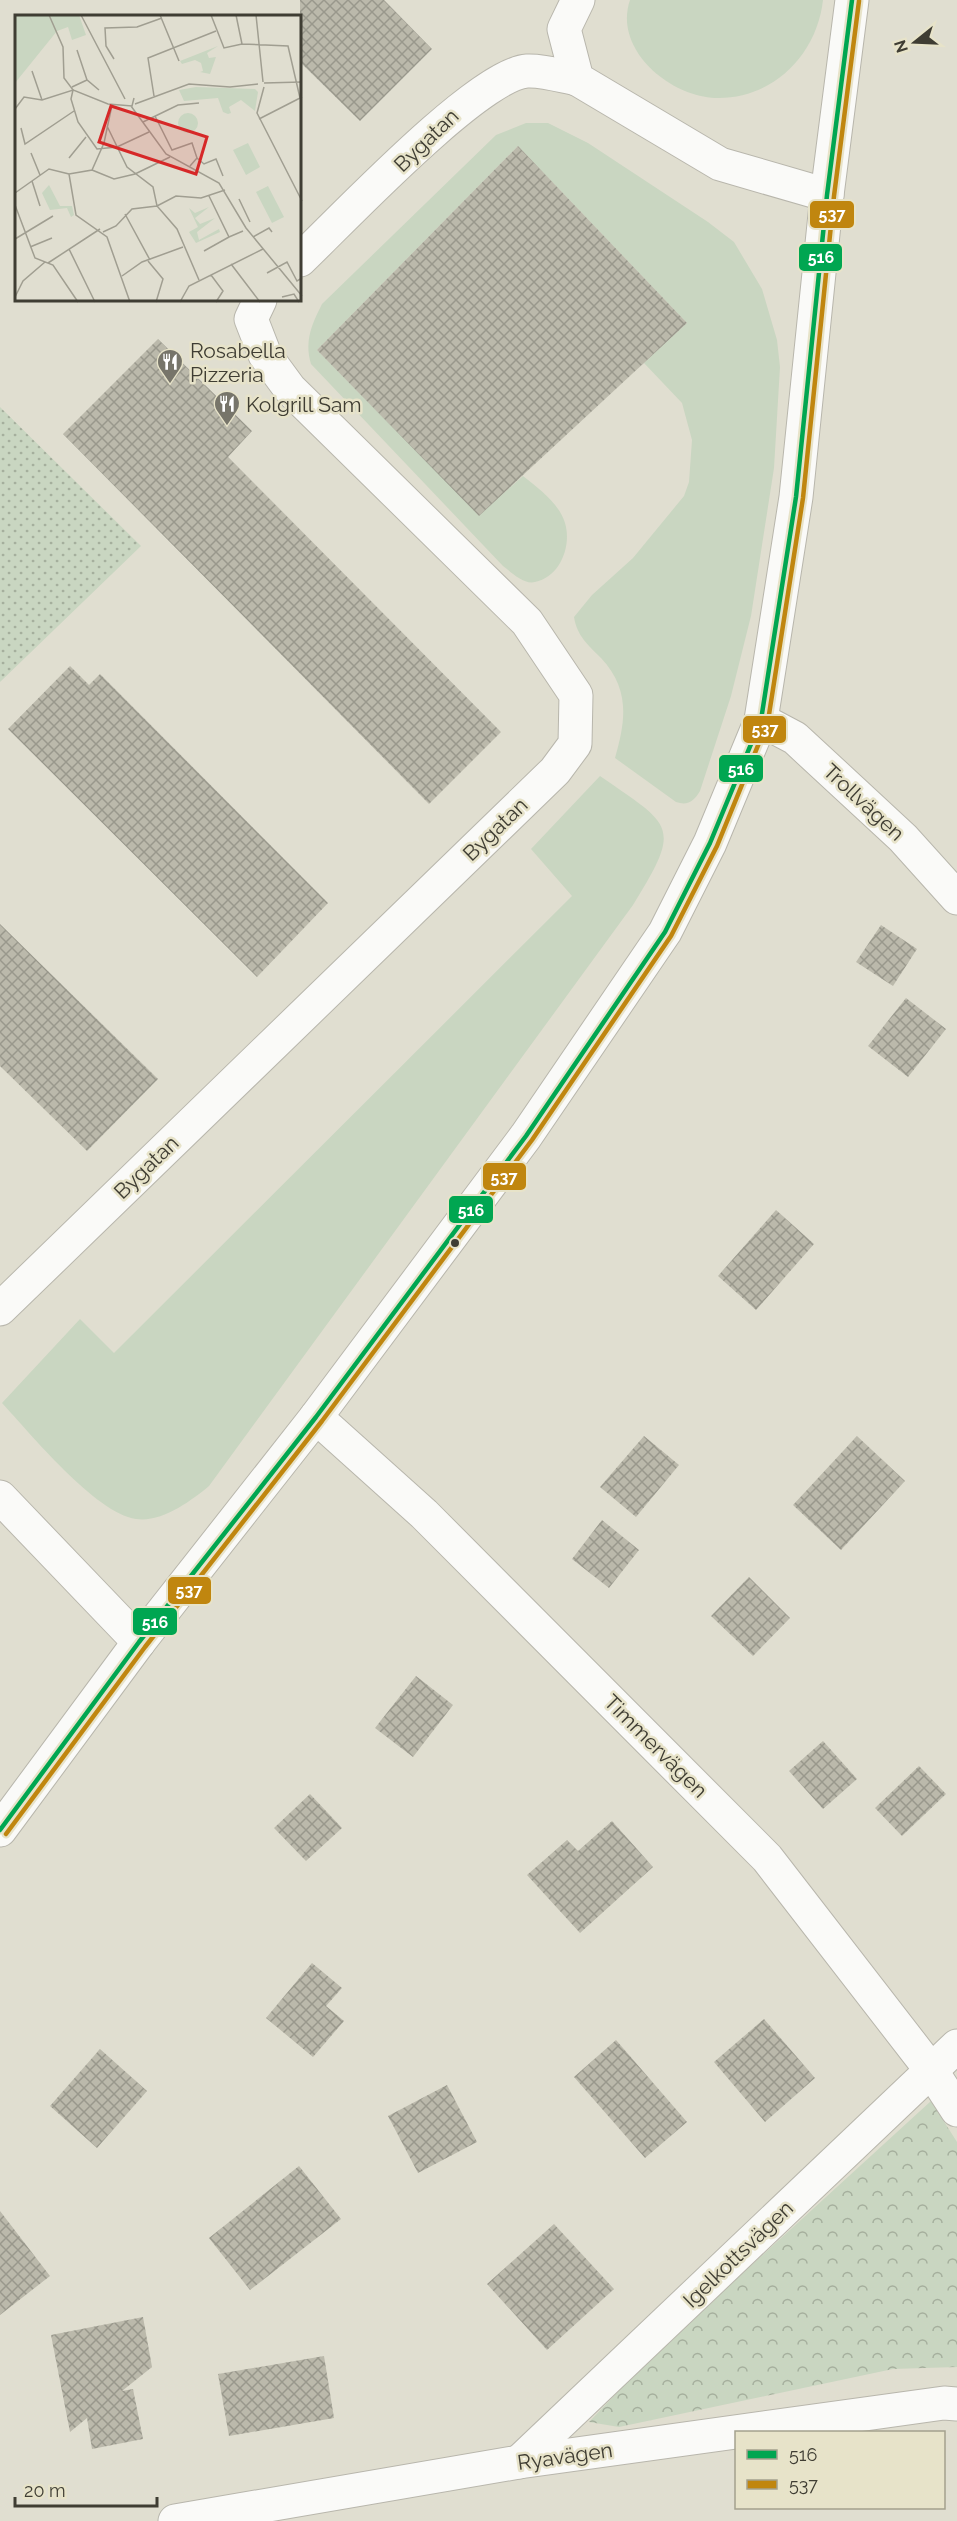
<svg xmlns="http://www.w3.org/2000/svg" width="957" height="2521" font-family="Raleway,sans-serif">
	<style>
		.green { fill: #c9d6c1 }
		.forest { fill: url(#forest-crowns) }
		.park { fill: url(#park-dots) }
		.building { fill: url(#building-cross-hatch) }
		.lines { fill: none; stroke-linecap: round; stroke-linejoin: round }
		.street-casing { stroke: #b8b6ac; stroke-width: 35 }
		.secondary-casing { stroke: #b8b6ac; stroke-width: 35 }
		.street { stroke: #fafaf8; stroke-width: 33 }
		.secondary { stroke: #fafaf8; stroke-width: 33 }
		.bus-1-casing { stroke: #e7e3c9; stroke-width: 9 }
		.bus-2-casing { stroke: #e7e3c9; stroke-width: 9 }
		.bus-1 { stroke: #00a651; stroke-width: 4.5 }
		.bus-2 { stroke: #c0860f; stroke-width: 4.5 }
		.bus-dot { fill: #3f3d33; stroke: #e7e3c9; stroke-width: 2 }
		.labels { text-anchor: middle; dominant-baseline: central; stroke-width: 5; stroke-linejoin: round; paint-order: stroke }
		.street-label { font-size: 21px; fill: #3f3d33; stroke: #e7e3c9 }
		.poi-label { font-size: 21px; fill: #3f3d33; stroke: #e7e3c9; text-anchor: start }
		.inset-road { fill: none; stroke: #a09e91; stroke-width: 1.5 }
		.view { fill: #d62828; fill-opacity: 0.15; stroke: #d62828; stroke-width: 3 }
		.inset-edge { fill: none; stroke: #3f3d33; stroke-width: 3 }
		.line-badge { stroke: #e7e3c9; stroke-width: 2 }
		.badge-label { font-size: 16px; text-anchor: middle; font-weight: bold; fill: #fff }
	</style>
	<defs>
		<pattern id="forest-crowns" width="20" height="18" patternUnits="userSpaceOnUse" patternTransform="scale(1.5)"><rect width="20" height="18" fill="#c9d6c1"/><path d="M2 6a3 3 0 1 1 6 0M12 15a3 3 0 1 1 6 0" fill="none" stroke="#a5af9d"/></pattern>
		<pattern id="park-dots" width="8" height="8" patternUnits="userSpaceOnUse" patternTransform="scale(1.5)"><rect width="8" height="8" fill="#c9d6c1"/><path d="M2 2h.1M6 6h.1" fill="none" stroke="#a5af9d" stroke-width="1.8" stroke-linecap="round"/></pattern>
		<pattern id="building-cross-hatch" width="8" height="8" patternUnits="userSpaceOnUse" patternTransform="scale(1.5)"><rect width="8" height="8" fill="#bbb9ab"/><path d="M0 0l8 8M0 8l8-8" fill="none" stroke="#99988c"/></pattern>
	</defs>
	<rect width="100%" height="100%" fill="#e0ded0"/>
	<g class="green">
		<path d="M630 0H823C817 55 772 100 715 98 669 96 613 49 630 0Z"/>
		<path d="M526 123H548L588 143 708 222 734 242 762 289 777 340 780 367 774 468 751 616 731 696 700 791C694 801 688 806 676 802L615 758C626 720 630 689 601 658 588 645 577 636 574 617L592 595 633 558 684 496 689 482 692 440 682 403 644 363 687 323 518 146 317 350 479 515 523 476C538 488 559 503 565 523 572 546 560 577 535 582 524 585 511 572 503 566L311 364C304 341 312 324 322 304L496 135Z"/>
		<path d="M600 776C672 826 683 825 633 905L209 1486C191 1501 161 1523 136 1519 95 1513 30 1433 2 1403L80 1319 114 1353 572 896 531 849Z"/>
	</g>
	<path class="forest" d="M931 2101 957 2142V2367L893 2369 619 2427 589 2422 652 2356Z"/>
	<path class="park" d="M0 407 141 546 0 682Z"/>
	<g class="building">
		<path d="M300 0H384L432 49 360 121 300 62Z"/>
		<path d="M518 146 687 323 479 516 317 350Z"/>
		<path d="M158 339 252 431 228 457 501 732 429 804 63 434Z"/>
		<path d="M70 666 89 685 100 674 328 903 257 977 8 729Z"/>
		<path d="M0 924 158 1079 87 1151 0 1066Z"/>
		<path d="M881 925 917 949 893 986 856 962Z"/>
		<path d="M906 998 946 1029 908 1077 868 1046Z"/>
		<path d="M776 1210 814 1244 756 1310 718 1276Z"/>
		<path d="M644 1436 679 1465 636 1517 600 1487Z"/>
		<path d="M857 1436 905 1481 841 1550 793 1505Z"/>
		<path d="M602 1520 639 1550 609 1588 572 1559Z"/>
		<path d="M749 1577 790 1618 753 1656 711 1616Z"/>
		<path d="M416 1676 453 1705 413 1757 375 1728Z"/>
		<path d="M823 1741 857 1779 823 1809 789 1771Z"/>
		<path d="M919 1766 946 1794 902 1836 875 1808Z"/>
		<path d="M310 1794 342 1828 306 1861 274 1828Z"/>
		<path d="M612 1821 653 1867 580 1933 527 1875 567 1840 578 1851Z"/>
		<path d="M312 1963 342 1988 326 2006 344 2021 313 2057 266 2018Z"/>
		<path d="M764 2019 815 2078 765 2122 714 2062Z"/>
		<path d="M616 2040 687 2122 645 2158 574 2077Z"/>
		<path d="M100 2049 147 2091 97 2148 50 2106Z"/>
		<path d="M447 2085 477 2142 418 2173 388 2116Z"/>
		<path d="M299 2166 341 2219 250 2290 209 2238Z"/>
		<path d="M0 2211 50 2276 0 2315Z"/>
		<path d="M554 2224 614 2289 547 2350 487 2284Z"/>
		<path d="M143 2317 152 2367 122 2391 133 2389 143 2439 92 2449 87 2418 70 2432 51 2335Z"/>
		<path d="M324 2356 334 2418 229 2436 218 2374Z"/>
	</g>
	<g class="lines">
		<defs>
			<g id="street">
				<path d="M578 0 564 29 577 79 720 164 827 195"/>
				<path d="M300 260C341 221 479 74 527 71 542 70 562 76 577 79"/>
				<path d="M761 720 795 738 903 838 957 898"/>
				<path d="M0 1309 555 771 575 744 576 695 527 622 290 389 265 355 251 319 260 300"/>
				<path d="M316 1417 424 1514 767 1858 931 2070 957 2110"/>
				<path d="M0 1497 139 1642"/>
				<path d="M519 2462 957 2046"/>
				<path d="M175 2521 519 2462 944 2403 957 2404"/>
			</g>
			<path id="secondary" d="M0 1830 139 1642 316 1417 526 1136 665 932 710 843 761 720 796 497 827 195 852 0"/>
		</defs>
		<use href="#street" class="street-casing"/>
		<use href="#secondary" class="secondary-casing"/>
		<use href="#street" class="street"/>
		<use href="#secondary" class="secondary"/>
		<defs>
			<path id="bus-1" d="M0 1830 139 1642 316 1417 526 1136 665 932 710 843 761 720 796 497 827 195 852 0"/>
			<path id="bus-2" d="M6 1834 145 1647 322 1421 532 1140 671 936 717 846 768 721 803 498 834 196 859 1"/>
		</defs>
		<use href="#bus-1" class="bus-1-casing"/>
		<use href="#bus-2" class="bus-2-casing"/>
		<use href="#bus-1" class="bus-1"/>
		<use href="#bus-2" class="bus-2"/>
	</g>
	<defs>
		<symbol id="restaurant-pin" viewBox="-11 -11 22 30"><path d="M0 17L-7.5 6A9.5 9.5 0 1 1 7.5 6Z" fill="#77756a" stroke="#e7e3c9"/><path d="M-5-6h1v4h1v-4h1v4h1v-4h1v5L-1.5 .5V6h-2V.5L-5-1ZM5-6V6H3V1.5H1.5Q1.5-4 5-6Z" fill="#fff"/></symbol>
	</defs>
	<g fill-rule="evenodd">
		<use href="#restaurant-pin" x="155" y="347" width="30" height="40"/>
		<use href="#restaurant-pin" x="212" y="389" width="30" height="40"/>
	</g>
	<circle class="bus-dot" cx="455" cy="1243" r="5"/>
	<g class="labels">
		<g class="street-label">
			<text transform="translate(426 140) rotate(-44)">Bygatan</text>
			<text transform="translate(864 802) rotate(43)">Trollvägen</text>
			<text transform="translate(495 829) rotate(-44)">Bygatan</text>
			<text transform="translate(146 1167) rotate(-44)">Bygatan</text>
			<text transform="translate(656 1746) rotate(45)">Timmervägen</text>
			<text transform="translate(738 2254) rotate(-44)">Igelkottsvägen</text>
			<text transform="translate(565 2456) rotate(-8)">Ryavägen</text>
		</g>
		<g class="poi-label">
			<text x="190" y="350">Rosabella<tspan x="190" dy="24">Pizzeria</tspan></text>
			<text x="246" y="404">Kolgrill Sam</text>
		</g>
	</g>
	<g transform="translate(15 15)">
		<rect width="286" height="286" fill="#e0ded0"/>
		<path d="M203 31 192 38 194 43 201 42 195 59 185 57 188 56 186 48 180 45 167 49 165 46ZM194 192 180 203 185 209 200 203 182 217 184 225 204 214 205 217 181 228 174 217 183 212 174 193 180 198Z" fill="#c9d6c1"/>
		<path d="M0 0H64L71 20 57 25 53 12 42 16 0 68ZM34 170 45 191H57L59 200 56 202 52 193 35 195 27 178Z" fill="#c9d6c1"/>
		<path d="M181 72 240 74 243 77 240 96 226 85 214 92 216 98 213 99 208 97 203 83 169 86 164 75ZM163 108a10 10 0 1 1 20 0a10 10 0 1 1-20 0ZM233 128 245 152 231 160 218 135ZM253 171 269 202 257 208 241 177Z" fill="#c9d6c1"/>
		<path class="inset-road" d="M34 0 48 32 49 63 58 75 93 89 117 91 119 83M66 0 110 84M145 0 164 46M196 0 209 33 227 29 273 31 285 83M221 0 227 29M241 0 248 67M62 35 72 65M99 44 91 31 90 13 122 12 147 3M17 56 27 85M249 68 287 67M57 72 72 65 84 75M249 72 242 98 287 186M139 81 133 43 201 16M120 89 174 69 215 72 243 69M116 91 151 139 204 168 231 213 287 281M0 94 9 82 27 85 58 75 56 84 63 107 82 134 102 132 134 117M140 101 157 135 177 128 182 143M244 104 287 82M128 107 163 90 184 88M92 111 112 152 138 172 142 191 162 214 184 265M6 113 10 129 59 96M16 138 25 160M54 143 71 122M175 151 182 143 189 149 201 144 208 161M77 155 99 164 120 159 155 142M54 159 61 200 92 222 115 287M17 166 25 191M0 178 34 154 54 159 77 155 89 128 97 90M194 181 214 222 228 216M224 184 235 207M0 190 20 243 38 250 63 287M110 199 135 245M88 217 101 211 117 194 142 191 161 181 186 183 210 175M238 222 254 213 257 217M0 224 38 201M15 232 37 223M54 234 80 287M189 236 214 222M133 246 148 264 141 287M33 248 85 214M216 249 245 287M252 258 272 247 282 266 287 263M196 260 208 276 201 287M107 261 127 247 168 232M0 282 8 266 30 247M267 282 279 279 284 287M165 287 174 271 248 234"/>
		<path class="view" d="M96 91 192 122 181 159 84 127Z"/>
		<rect width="286" height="286" class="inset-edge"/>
	</g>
	<g class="line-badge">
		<rect x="809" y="200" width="46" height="29" rx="6" fill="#c0860f"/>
		<rect x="798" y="243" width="45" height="29" rx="6" fill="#00a651"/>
		<rect x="742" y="715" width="45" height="29" rx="6" fill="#c0860f"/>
		<rect x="718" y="754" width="46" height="29" rx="6" fill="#00a651"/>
		<rect x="482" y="1162" width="45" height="29" rx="6" fill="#c0860f"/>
		<rect x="448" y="1195" width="46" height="29" rx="6" fill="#00a651"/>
		<rect x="167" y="1576" width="45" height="29" rx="6" fill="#c0860f"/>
		<rect x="132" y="1607" width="46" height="29" rx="6" fill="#00a651"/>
	</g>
	<g class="badge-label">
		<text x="832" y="220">537</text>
		<text x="821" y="263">516</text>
		<text x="765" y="735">537</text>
		<text x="741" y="775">516</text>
		<text x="504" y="1183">537</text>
		<text x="471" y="1216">516</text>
		<text x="189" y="1596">537</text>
		<text x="155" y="1628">516</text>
	</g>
	<rect x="735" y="2431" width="210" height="78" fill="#e7e3c9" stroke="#a4a18d" stroke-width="1.5"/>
	<rect x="747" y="2450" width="30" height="9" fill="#00a651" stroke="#a4a18d" stroke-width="1.5"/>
	<text x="789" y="2461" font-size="18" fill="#3f3d33">516</text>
	<rect x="747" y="2480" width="30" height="9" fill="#c0860f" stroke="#a4a18d" stroke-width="1.5"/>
	<text x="789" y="2491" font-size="18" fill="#3f3d33">537</text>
	<g transform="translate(915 42) rotate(252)" stroke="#e7e3c9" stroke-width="4.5" paint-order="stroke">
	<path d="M0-4.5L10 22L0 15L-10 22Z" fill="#3f3d33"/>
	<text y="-9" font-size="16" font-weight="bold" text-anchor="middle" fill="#3f3d33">N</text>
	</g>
	<path d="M15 2497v9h142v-9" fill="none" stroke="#3f3d33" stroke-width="3"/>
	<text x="24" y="2497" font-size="18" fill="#3f3d33" stroke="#e7e3c9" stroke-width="4.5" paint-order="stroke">20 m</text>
</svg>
